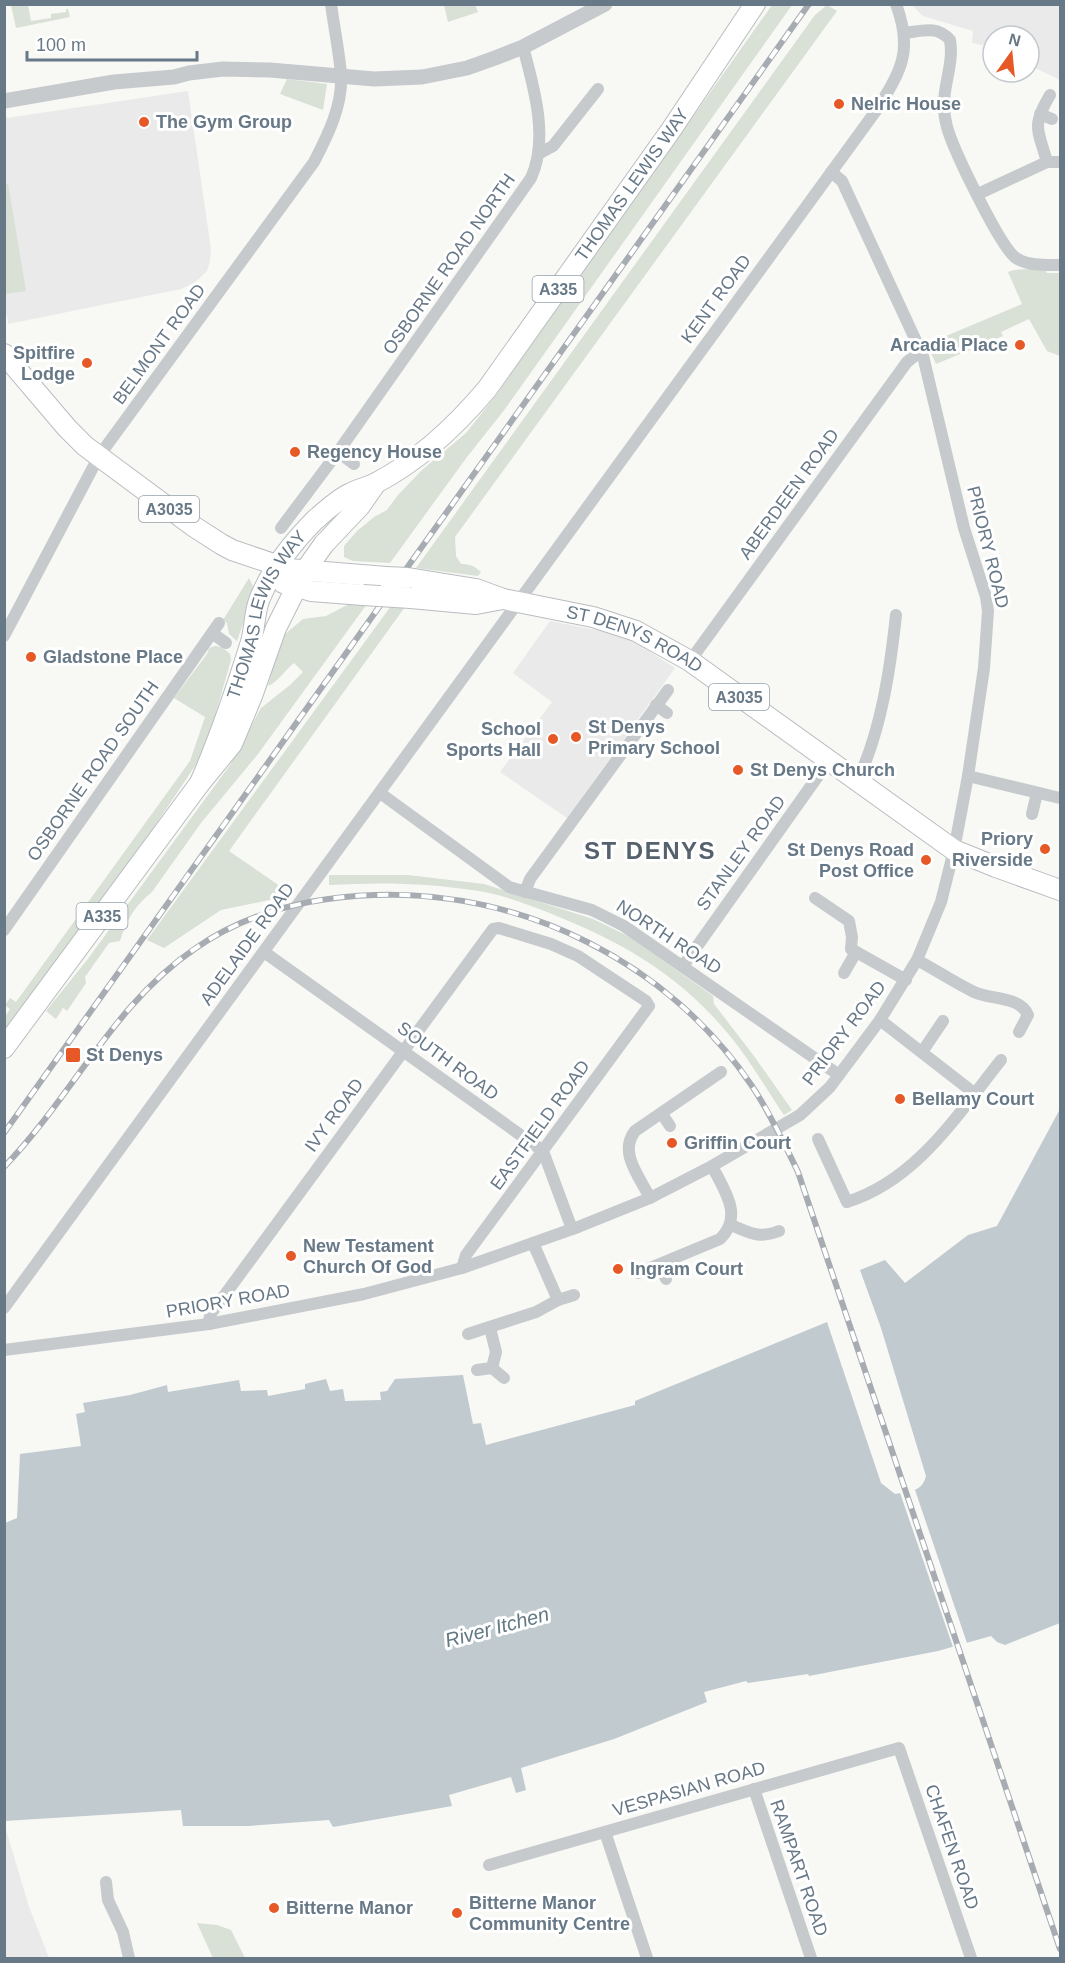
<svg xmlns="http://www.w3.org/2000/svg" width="1065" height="1963" font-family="Arial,sans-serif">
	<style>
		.built { fill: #e9eae9 }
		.green { fill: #d9e0d6 }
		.water { fill: #c0cacf }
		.pier { fill: #f8f8f5 }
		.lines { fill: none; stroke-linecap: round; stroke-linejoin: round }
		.primary-casing { stroke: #b9bdc1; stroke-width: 22 }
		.minor { stroke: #c6cacd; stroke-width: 12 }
		.tertiary { stroke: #c6cacd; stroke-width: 15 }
		.primary { stroke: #fff; stroke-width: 20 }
		.rail-casing { stroke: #a6acb2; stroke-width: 6 }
		.rail { stroke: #fff; stroke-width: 4; stroke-dasharray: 11; stroke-linecap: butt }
		.primary-bridge-casing { stroke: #b9bdc1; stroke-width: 22; stroke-linecap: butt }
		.primary-bridge { stroke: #fff; stroke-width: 20 }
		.poi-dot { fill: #e65927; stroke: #fff; stroke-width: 2 }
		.labels { text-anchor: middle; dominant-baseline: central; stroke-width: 6; stroke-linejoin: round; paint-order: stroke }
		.shield { fill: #fff; stroke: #95a0ab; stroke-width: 1.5 }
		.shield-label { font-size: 16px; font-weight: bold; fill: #677887 }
		.poi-label { font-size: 18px; font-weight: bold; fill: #677887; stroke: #fff; text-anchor: start }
		.street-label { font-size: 18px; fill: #677887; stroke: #fff }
		.water-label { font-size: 20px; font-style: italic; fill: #637983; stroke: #fff }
		.district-label { font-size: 24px; font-weight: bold; letter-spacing: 1.5px; fill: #55616c; stroke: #fff }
	</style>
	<rect width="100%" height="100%" fill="#f8f8f5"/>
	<g class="built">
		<path d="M912 5H1060V80L1029 65V36H993V47L972 43 973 31 923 16Z"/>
		<path d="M188 91 211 249 210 261 207 271 194 283 181 289 8 324 7 315H4V109L7 118Z"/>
		<path d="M550 621 601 631 635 642 675 668 567 818 500 772 552 702 513 673Z"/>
		<path d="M4 1823 29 1907 49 1958H5Z"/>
	</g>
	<g class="green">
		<path d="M11 5H28L31 21 51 18V14L66 12V9H68L70 17 16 28Z"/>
		<path d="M444 5H475L478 12 448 22Z"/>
		<path d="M772 5H792L505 409 467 457 390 563 353 561 344 557V546L357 531 374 517 387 510 398 495 422 470 466 433 497 394Z"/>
		<path d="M827 5 837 11 455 537 456 556 461 564C469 564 475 566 481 572L478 576 416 568 815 15Z"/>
		<path d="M287 79 327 84 323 110 280 94Z"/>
		<path d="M8 184 26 291 5 294 4 185Z"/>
		<path d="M1044 268 1047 273H1060V356L1047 351 1029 319 1001 332 1003 336 936 364 927 344 1022 304 1008 272C1016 268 1034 270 1044 268Z"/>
		<path d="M249 578 253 586 250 596 252 598 237 641 229 634 227 623 223 620Z"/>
		<path d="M349 604H367L258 754 201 823 152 892C134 907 127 919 120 941L109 943 85 977 86 983 67 1011 63 1008 56 1019 46 1011 87 960 230 765 261 708 290 685 303 672 294 663C285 670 278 682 268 686L278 646 284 635 303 619 326 616Z"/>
		<path d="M391 606 405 607 229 851 293 895 221 910 164 948 147 940Z"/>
		<path d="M215 646 222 647 230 654 231 660 207 744 195 766 150 833 5 1030V1017L10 1009 5 1005 10 998 16 1002 190 761 205 717 174 698 207 654 209 648Z"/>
		<path d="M329 875H408L484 884 593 919 630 937 713 996 714 1004 754 1056 792 1110 784 1115C766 1089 750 1060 730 1036 680 975 624 943 552 914 529 905 503 895 479 891 429 883 379 882 329 885Z"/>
		<path d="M197 1923 217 1925 231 1930 245 1958H213Z"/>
	</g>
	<path class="water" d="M1060 1109V1623L1005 1645 997 1642 991 1636 938 1651 809 1676 808 1674 748 1683 746 1681 704 1692 707 1702 614 1739 521 1768 526 1790 516 1793 511 1777 449 1795 452 1806 333 1827 329 1820 248 1826H183L181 1810 5 1821V1523L17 1518 20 1454 81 1446 76 1414 85 1412 83 1403 130 1395 167 1385 168 1392 239 1380 241 1391 267 1390 268 1396 305 1389V1384L326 1379 330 1391 343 1389 345 1401 381 1400 380 1392 387 1391 395 1379 463 1375 473 1424 481 1423 486 1445 635 1405V1401L827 1322 881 1483 895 1494C910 1491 922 1492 926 1476L881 1328 860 1270 885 1260 905 1283 968 1235 997 1226Z"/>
	<path class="pier" d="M914 1487 968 1646 954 1650 899 1490Z"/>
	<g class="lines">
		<defs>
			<g id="primary">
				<path d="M4 354 67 428 85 446 193 526 221 544 232 550 288 569 386 577"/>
				<path id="s1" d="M408 578 476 589 503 599 593 617 636 631 690 661 954 850 996 867 1060 890"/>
				<path d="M283 583 311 591 363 595"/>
				<path d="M411 598 476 604 503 599"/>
				<path id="s2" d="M200 783C220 737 236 690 251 642 255 628 254 612 260 598 272 569 293 542 315 520 325 511 338 499 351 493 359 489 368 487 376 483 420 460 455 427 487 389L671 130 755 4"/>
				<path d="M4 1048 200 783 232 744 252 696 276 628 304 572 324 544 360 506 376 483"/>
			</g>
		</defs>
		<use href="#primary" class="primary-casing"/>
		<g class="minor">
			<path d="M904 33C922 31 937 25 950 40 954 62 944 83 944 104 944 112 945 120 947 127 953 149 1000 247 1016 258 1028 266 1046 265 1060 265"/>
			<path d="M1040 114 1052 119"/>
			<path d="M540 153 553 146 598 89"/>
			<path d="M1047 162C1038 129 1031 127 1050 95"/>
			<path d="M978 194 1047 162H1060"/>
			<path d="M338 452 354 464"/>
			<path d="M281 528 338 452 531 178C549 139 534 87 523 47"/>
			<path d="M212 633 226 643"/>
			<path d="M4 636 99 456 314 162C328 135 343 105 341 74 339 51 334 27 331 4"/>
			<path d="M690 661 907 362 921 351"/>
			<path d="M656 705 667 713"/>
			<path d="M968 776 1060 798"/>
			<path d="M857 782C881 731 890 671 896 615"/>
			<path d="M380 793 509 887 592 910 624 926 839 1075"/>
			<path d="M1032 814 1037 793"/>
			<path d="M525 892 530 879 668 690"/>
			<path d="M815 898 849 921 852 937 851 949 906 980"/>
			<path d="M4 930 219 623"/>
			<path d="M264 952 543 1151 572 1229"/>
			<path d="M917 960C936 970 955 983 974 992 991 1000 1020 996 1028 1015L1019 1032"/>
			<path d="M683 966 828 762"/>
			<path d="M844 973 856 952"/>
			<path d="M880 1020 974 1093"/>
			<path d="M922 1052 943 1021"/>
			<path d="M662 1114 670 1126"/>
			<path d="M818 1139 847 1202C917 1180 957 1115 1001 1060"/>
			<path d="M650 1198C640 1177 618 1153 635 1131L721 1072"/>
			<path d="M731 1225C751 1233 758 1239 779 1231"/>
			<path d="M533 1243 558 1300"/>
			<path d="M660 1265 666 1279"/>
			<path d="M638 1273 720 1239C744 1216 724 1190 712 1166"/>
			<path d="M4 1308 878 108C902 69 913 50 896 4"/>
			<path d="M209 1324 210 1315 493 929 499 928 551 944 578 956 646 1001 649 1006 466 1255 462 1268"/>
			<path d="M490 1328 496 1352 492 1368"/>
			<path d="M468 1334 536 1312 558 1300 574 1295"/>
			<path d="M4 1350 209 1324 364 1294 462 1268 578 1227 650 1198 712 1166 800 1115 830 1087 880 1020 917 960 941 902 954 850 968 776 984 668 988 611 986 597 964 528 923 356 842 181 831 172"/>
			<path d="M477 1370 492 1368 504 1378"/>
			<path d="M754 1789 811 1958"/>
			<path d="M605 1832 647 1958"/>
			<path d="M489 1865 899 1748 971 1958"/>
			<path d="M106 1882 108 1900 123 1932 129 1958"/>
		</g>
		<path class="tertiary" d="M4 101 114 82 174 77 189 73 223 69 270 70 374 79 422 77 467 68 495 58 523 47 605 4"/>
		<use href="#primary" class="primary"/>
		<defs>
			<g id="rail">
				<path d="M4 1133 809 4"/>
				<path d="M4 1167C72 1097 114 1003 196 948 248 912 312 897 375 895 524 890 669 963 752 1086 770 1113 784 1143 798 1172L1060 1949"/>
			</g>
		</defs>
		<use href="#rail" class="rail-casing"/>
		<use href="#rail" class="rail"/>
		<defs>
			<g id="primary-bridge">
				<path d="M386 577 408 578"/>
				<path d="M363 595 411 598"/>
			</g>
		</defs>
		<use href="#primary-bridge" class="primary-bridge-casing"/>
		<use href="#primary-bridge" class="primary-bridge"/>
	</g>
	<g class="poi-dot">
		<circle cx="839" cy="104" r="6"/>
		<circle cx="144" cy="122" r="6"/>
		<circle cx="1020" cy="345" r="6"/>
		<circle cx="87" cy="363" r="6"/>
		<circle cx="295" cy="452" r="6"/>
		<circle cx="31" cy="657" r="6"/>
		<circle cx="576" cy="737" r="6"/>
		<circle cx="553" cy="739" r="6"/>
		<circle cx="738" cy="770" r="6"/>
		<circle cx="1045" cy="849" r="6"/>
		<circle cx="926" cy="860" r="6"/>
		<rect x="65" y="1047" width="16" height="16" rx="3"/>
		<circle cx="900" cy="1099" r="6"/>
		<circle cx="672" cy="1143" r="6"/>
		<circle cx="291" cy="1256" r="6"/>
		<circle cx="618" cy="1269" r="6"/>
		<circle cx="274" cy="1908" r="6"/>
		<circle cx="457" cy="1913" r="6"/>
	</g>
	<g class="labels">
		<g class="shield">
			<rect x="532.5" y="276" width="51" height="26" rx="4.5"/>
			<rect x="139" y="496" width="60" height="26" rx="4.5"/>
			<rect x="709" y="684" width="60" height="26" rx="4.5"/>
			<rect x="76.5" y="903" width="51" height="26" rx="4.5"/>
		</g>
		<g class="shield-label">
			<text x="558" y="289">A335</text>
			<text x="169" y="509">A3035</text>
			<text x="739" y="697">A3035</text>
			<text x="102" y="916">A335</text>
		</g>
		<g class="poi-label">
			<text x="851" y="104">Nelric House</text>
			<text x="156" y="122">The Gym Group</text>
			<text x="1008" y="345" text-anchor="end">Arcadia Place</text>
			<text x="75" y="353" text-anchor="end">Spitfire<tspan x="75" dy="21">Lodge</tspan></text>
			<text x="307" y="452">Regency House</text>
			<text x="43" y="657">Gladstone Place</text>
			<text x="588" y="727">St Denys<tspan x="588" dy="21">Primary School</tspan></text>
			<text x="541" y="729" text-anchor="end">School<tspan x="541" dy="21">Sports Hall</tspan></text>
			<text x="750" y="770">St Denys Church</text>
			<text x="1033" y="839" text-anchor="end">Priory<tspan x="1033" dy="21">Riverside</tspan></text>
			<text x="914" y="850" text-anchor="end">St Denys Road<tspan x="914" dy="21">Post Office</tspan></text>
			<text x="86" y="1055">St Denys</text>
			<text x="912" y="1099">Bellamy Court</text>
			<text x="684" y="1143">Griffin Court</text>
			<text x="303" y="1246">New Testament<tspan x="303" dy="21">Church Of God</tspan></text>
			<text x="630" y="1269">Ingram Court</text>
			<text x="469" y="1903">Bitterne Manor<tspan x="469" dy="21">Community Centre</tspan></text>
			<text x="286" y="1908">Bitterne Manor</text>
		</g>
		<g class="street-label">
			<text stroke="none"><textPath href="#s2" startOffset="760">THOMAS LEWIS WAY</textPath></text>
			<text transform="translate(449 264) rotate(-55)">OSBORNE ROAD NORTH</text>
			<text transform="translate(716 299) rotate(-54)">KENT ROAD</text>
			<text transform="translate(159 344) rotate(-54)">BELMONT ROAD</text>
			<text transform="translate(789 494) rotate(-54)">ABERDEEN ROAD</text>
			<text transform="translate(988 547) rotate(76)">PRIORY ROAD</text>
			<text stroke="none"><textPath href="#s2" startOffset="182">THOMAS LEWIS WAY</textPath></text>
			<text stroke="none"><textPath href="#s1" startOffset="236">ST DENYS ROAD</textPath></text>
			<text transform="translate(93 771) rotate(-55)">OSBORNE ROAD SOUTH</text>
			<text transform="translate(741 853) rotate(-54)">STANLEY ROAD</text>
			<text transform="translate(669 937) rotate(33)">NORTH ROAD</text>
			<text transform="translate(247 944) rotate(-54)">ADELAIDE ROAD</text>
			<text transform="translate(844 1033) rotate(-53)">PRIORY ROAD</text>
			<text transform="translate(448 1061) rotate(36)">SOUTH ROAD</text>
			<text transform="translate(334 1115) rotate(-54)">IVY ROAD</text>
			<text transform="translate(540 1125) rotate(-54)">EASTFIELD ROAD</text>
			<text transform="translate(228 1301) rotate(-10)">PRIORY ROAD</text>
			<text transform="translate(689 1789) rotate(-16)">VESPASIAN ROAD</text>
			<text transform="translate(952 1847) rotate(71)">CHAFEN ROAD</text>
			<text transform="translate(799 1868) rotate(71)">RAMPART ROAD</text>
		</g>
		<g class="water-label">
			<text transform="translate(497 1627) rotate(-15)">River Itchen</text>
		</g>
		<g class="district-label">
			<text x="650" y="850">ST DENYS</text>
		</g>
	</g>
	<rect width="1065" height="1963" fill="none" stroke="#677887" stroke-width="12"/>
	<g transform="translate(1011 54) rotate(15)"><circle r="28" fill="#ffffff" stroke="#c2c9cf" stroke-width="1.5"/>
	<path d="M0-4.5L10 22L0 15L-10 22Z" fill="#e65927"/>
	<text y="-9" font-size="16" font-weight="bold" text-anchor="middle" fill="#677887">N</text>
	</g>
	<path d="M27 51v9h170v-9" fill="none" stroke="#677887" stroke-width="3"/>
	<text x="36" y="51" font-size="18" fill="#677887" stroke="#ffffff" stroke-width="4.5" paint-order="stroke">100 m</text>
</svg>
